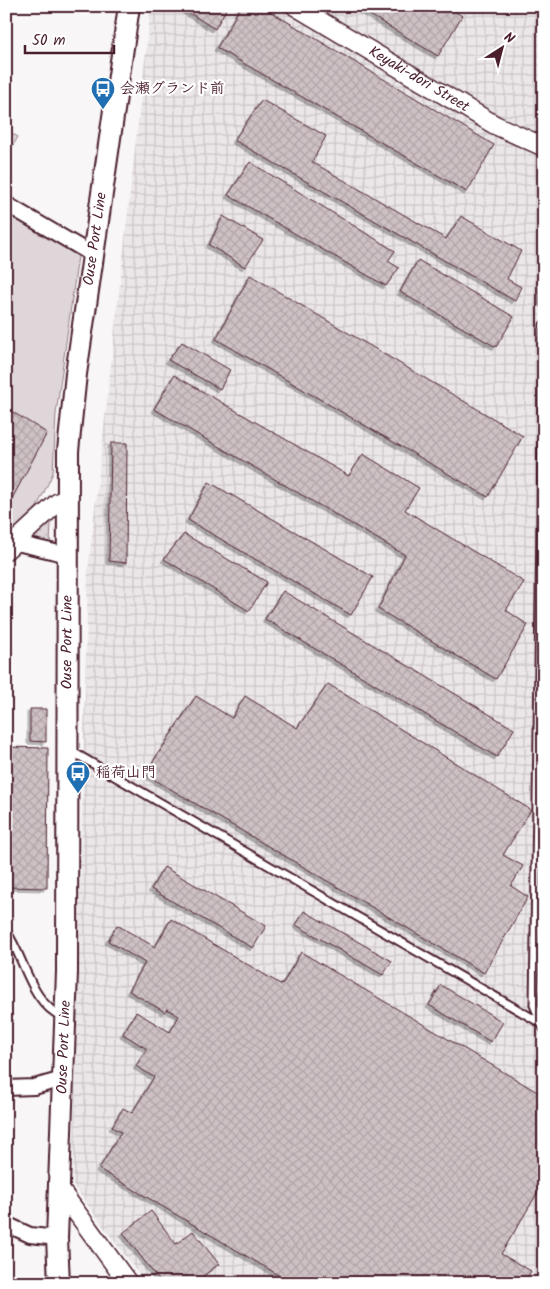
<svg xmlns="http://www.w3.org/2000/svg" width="550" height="1289" font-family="Kalam,'Klee One',sans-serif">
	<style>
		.industrial { fill: url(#industrial-grid) }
		.grass { fill: url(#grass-dots); stroke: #947a82 }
		.park { fill: #ded6d9; stroke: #947a82 }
		.building { fill: url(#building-cross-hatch); stroke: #4a1f2b; filter: url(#shadow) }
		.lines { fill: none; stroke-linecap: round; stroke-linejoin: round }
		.service-casing { stroke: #4a1f2b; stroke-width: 11 }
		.minor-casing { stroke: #4a1f2b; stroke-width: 18 }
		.tertiary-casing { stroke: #4a1f2b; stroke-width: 21 }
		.secondary-casing { stroke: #4a1f2b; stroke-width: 24 }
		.service { stroke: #fff; stroke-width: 7 }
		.minor { stroke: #fff; stroke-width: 14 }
		.tertiary { stroke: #fff; stroke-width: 18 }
		.secondary { stroke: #fff; stroke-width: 20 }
		.labels { text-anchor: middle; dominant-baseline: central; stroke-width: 4.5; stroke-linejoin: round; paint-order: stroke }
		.street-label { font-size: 15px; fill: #4a1f2b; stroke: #fff }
		.poi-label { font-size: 15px; font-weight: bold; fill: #4a1f2b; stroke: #fff; text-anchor: start }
	</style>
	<defs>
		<pattern id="industrial-grid" width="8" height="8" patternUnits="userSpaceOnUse" patternTransform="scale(1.25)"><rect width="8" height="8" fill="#ebe6e8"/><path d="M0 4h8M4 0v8" fill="none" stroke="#cbc5c7"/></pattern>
		<pattern id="grass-dots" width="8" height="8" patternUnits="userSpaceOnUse" patternTransform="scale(1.25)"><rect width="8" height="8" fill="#ded6d9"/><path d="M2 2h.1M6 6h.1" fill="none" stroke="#c0b7ba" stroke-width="1.8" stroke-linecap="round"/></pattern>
		<pattern id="building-cross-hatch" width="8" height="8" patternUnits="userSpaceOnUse" patternTransform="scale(1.25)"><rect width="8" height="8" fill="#cdc1c4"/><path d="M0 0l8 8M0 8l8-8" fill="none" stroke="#b2a5a9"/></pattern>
		<filter id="shadow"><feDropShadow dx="-3" dy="3" stdDeviation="0" flood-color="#0004"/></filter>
	</defs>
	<rect width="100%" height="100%" fill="#f8f6f7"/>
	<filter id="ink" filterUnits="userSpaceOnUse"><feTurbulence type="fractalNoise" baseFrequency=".02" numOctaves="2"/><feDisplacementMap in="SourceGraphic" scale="10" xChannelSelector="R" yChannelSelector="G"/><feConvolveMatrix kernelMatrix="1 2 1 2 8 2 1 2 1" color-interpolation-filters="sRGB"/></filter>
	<g filter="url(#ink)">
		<path class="industrial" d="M151 6H544V1283H145L73 1185 88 571Z"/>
		<path class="grass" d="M48 521H51L50 546 33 540V536Z"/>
		<g class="park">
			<path d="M6 130 18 137 6 157Z"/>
			<path d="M6 212 78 256 56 414 53 473 37 507 7 536Z"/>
		</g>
		<g class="building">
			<path d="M178 6H228L215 29Z"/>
			<path d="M241 6H261L494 145 467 192 217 48Z"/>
			<path d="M355 6H447L462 16 438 56Z"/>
			<path d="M262 100 326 136 312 162 446 239 461 216 521 251 507 279 521 287 515 301 234 140Z"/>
			<path d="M250 162 395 251 388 261 399 268 386 286 228 195Z"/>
			<path d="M223 216 263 240 245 267 209 245Z"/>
			<path d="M418 260 514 317 496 347 400 292Z"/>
			<path d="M250 275 523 436 488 497 216 339Z"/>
			<path d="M182 342 230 370 220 389 168 360Z"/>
			<path d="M174 375 349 476 363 454 419 488 405 510 524 582 506 610 528 625 496 679 378 609 405 555 154 409Z"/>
			<path d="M6 408 47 433 7 508 6 507Z"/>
			<path d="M111 443H127L126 563 109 561Z"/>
			<path d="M209 482 373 577 351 615 188 520Z"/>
			<path d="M184 534 267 582 249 611 164 559Z"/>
			<path d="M283 591 514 729 497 757 265 619Z"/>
			<path d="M328 684 531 810 503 855 523 866 511 886 528 897 484 973 145 774 196 696 232 718 245 696 297 728Z"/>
			<path d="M30 709H46V742L30 741Z"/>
			<path d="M6 747 48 748 47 888 6 887Z"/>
			<path d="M164 867 266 926 253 948 151 889Z"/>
			<path d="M304 911 392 961 383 975 296 925Z"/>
			<path d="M171 919 282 985 301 952 544 1096V1182L501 1254 531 1271 524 1283H292L99 1169 121 1132 112 1127 123 1108 132 1113 154 1077 136 1066 147 1049 123 1034 136 1012 170 1032 179 1016 167 1009 165 1012 129 991 145 963 108 941 117 925 155 947Z"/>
			<path d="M441 985 503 1022 491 1042 429 1005Z"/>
			<path d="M151 1211 176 1244 193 1231 219 1264 194 1283H161L123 1233Z"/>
		</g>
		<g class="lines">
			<defs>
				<g id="service">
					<path d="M544 168V304"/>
					<path d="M544 325 534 1005 544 1029"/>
					<path d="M71 751 539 1022"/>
					<path d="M6 931C25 958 30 1003 63 1017"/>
				</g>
				<g id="minor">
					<path d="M6 204 93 255"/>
					<path d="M8 541 68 555"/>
					<path d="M6 1088 34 1087 63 1079"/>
					<path d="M6 1224 30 1235 57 1238"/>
				</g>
				<g id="tertiary">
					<path id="s1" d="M295 6 495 125 544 147"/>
					<path d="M6 550 57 503 68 498"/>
					<path d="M58 1187 128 1283"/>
				</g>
				<g id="secondary">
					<path id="s2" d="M59 1283 57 1238 67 972 68 451 76 374 129 6"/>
				</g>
			</defs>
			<use href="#service" class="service-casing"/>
			<use href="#minor" class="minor-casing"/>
			<use href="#tertiary" class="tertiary-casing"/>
			<use href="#secondary" class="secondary-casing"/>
			<use href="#service" class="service"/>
			<use href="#minor" class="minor"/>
			<use href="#tertiary" class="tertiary"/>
			<use href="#secondary" class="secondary"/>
		</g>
	</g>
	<defs>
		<symbol id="bus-pin" viewBox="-11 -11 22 30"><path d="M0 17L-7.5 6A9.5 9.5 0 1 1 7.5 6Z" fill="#1f6fb2" stroke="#fff"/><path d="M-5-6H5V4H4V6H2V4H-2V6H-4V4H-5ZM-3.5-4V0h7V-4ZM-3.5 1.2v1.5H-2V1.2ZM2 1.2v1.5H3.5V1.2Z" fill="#fff"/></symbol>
	</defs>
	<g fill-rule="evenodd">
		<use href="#bus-pin" x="89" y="75" width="28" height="38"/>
		<use href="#bus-pin" x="64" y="759" width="28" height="38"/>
	</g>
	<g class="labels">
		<g class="street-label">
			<text stroke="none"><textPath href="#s1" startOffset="144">Keyaki-dori Street</textPath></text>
			<text stroke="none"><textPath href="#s2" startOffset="1046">Ouse Port Line</textPath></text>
			<text stroke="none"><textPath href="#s2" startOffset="641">Ouse Port Line</textPath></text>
			<text stroke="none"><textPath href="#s2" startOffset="236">Ouse Port Line</textPath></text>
		</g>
		<g class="poi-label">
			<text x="120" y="89">会瀬グランド前</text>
			<text x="96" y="773">稲荷山門</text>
		</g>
	</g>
	<rect width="550" height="1289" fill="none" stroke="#fff" stroke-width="25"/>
	<rect x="12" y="12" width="525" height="1264" fill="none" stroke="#4a1f2b" stroke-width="2" filter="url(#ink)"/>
	<g transform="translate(502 48) rotate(36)" stroke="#ffffff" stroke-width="4" paint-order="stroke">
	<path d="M0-4L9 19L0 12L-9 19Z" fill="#4a1f2b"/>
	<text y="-8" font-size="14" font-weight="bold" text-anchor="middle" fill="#4a1f2b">N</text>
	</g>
	<path d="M25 45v8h89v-8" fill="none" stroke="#4a1f2b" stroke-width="2.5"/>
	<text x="32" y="45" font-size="15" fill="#4a1f2b" stroke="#ffffff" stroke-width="4" paint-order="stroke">50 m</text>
</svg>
